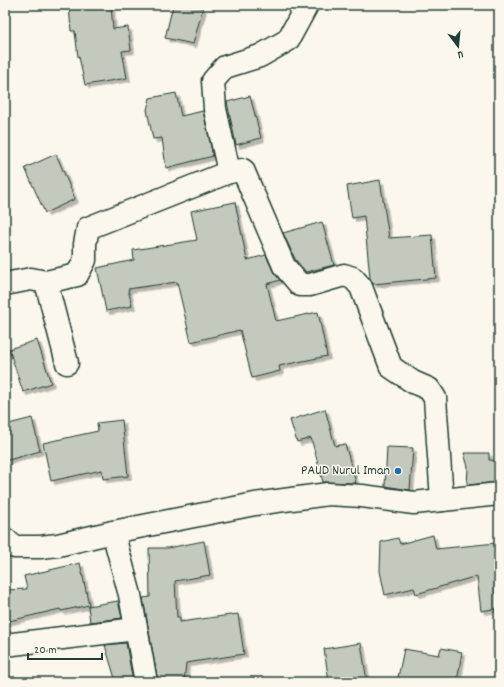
<svg xmlns="http://www.w3.org/2000/svg" width="504" height="687" font-family="Dekko,sans-serif">
	<style>
		.building { fill: #c4c9be; stroke: #1f3d34; filter: url(#shadow) }
		.lines { fill: none; stroke-linecap: round; stroke-linejoin: round }
		.minor-casing { stroke: #1f3d34; stroke-width: 25 }
		.minor { stroke: #fbf7ec; stroke-width: 22 }
		.poi-dot { fill: #1f6fb2; stroke: #fbf7ec; stroke-width: 1.5 }
		.labels { text-anchor: middle; dominant-baseline: central; stroke-width: 3; stroke-linejoin: round; paint-order: stroke }
		.poi-label { font-size: 14px; fill: #1f3d34; stroke: #fbf7ec; text-anchor: end }
	</style>
	<defs>
		<filter id="shadow"><feDropShadow dx="3.5" dy="3.5" stdDeviation="0" flood-color="#0004"/></filter>
	</defs>
	<rect width="100%" height="100%" fill="#fbf7ec"/>
	<filter id="ink" filterUnits="userSpaceOnUse"><feTurbulence type="fractalNoise" baseFrequency=".025" numOctaves="2"/><feDisplacementMap in="SourceGraphic" scale="8" xChannelSelector="R" yChannelSelector="G"/><feConvolveMatrix kernelMatrix="1 2 1 2 8 2 1 2 1" color-interpolation-filters="sRGB"/></filter>
	<g filter="url(#ink)">
		<g class="building">
			<path d="M69 5H111L113 29 128 27 131 50 122 51 127 78 85 85 79 57H78L75 31H71Z"/>
			<path d="M173 5H192L203 8 193 44 165 38Z"/>
			<path d="M176 93 181 116 203 111 213 156 166 168 162 138 153 139 147 110 150 98Z"/>
			<path d="M250 96 261 138 236 145 227 102Z"/>
			<path d="M56 154 75 199 45 213 25 168Z"/>
			<path d="M380 180 389 238 432 235 436 278 373 284 370 278 364 216 352 218 347 186Z"/>
			<path d="M235 202 247 260 266 255 273 271 280 280 267 284 276 321 318 312 327 356 279 366 280 371 252 378 240 330 191 342 177 282 128 289 132 306 106 311 97 268 134 260 133 250 197 240 191 211Z"/>
			<path d="M322 222 334 265 306 272 295 259 283 233Z"/>
			<path d="M37 340 51 383 23 392 9 349Z"/>
			<path d="M325 409 335 446 345 444 356 483 323 482 311 438 297 442 290 420Z"/>
			<path d="M32 418 40 451 5 461V425Z"/>
			<path d="M122 420 128 476 103 479 102 470 51 481 43 443 98 431 97 423Z"/>
			<path d="M387 447 413 448 410 490 385 486Z"/>
			<path d="M464 453H489V460L499 461V482L467 485 468 467Z"/>
			<path d="M433 535 436 549 496 543 499 577V608L481 611 477 576 416 594 414 588 385 595 380 571 381 542 398 538 400 544Z"/>
			<path d="M204 541 210 575 175 581 177 617H180V622L238 614 244 654 186 663 184 682H158L143 598 150 597 149 548H168Z"/>
			<path d="M80 563 89 605 61 611 60 609 5 622V590L27 589 24 576Z"/>
			<path d="M118 601 122 618 90 622 88 606Z"/>
			<path d="M126 643 133 682H116L105 645Z"/>
			<path d="M361 643 367 682H329L324 649Z"/>
			<path d="M441 648 462 652 457 682H397L404 649 439 655Z"/>
		</g>
		<g class="lines">
			<defs>
				<g id="minor">
					<path d="M229 172 215 109 213 81 225 67 260 56 288 40 307 5"/>
					<path d="M46 282 67 363"/>
					<path d="M5 284 31 279 46 282 77 275 85 260V244L88 228 229 172 243 170 284 266 300 285H310L344 275 353 278 361 287 391 367 413 382 429 389 435 398 442 500"/>
					<path d="M113 532 130 595 146 682"/>
					<path d="M5 539 14 547H40L58 545 113 532 255 504 328 494 362 496 414 503 499 494"/>
					<path d="M5 645 136 629"/>
				</g>
			</defs>
			<use href="#minor" class="minor-casing"/>
			<use href="#minor" class="minor"/>
		</g>
	</g>
	<circle class="poi-dot" cx="398" cy="471" r="4"/>
	<g class="labels">
		<g class="poi-label">
			<text x="390" y="471">PAUD Nurul Iman</text>
		</g>
	</g>
	<rect width="504" height="687" fill="none" stroke="#fbf7ec" stroke-width="20"/>
	<rect x="10" y="10" width="484" height="667" fill="none" stroke="#1f3d34" stroke-width="1.5" filter="url(#ink)"/>
	<g transform="translate(458 46) rotate(164)" stroke="#fbf7ec" stroke-width="3" paint-order="stroke">
	<path d="M0-3L7 15L0 10L-7 15Z" fill="#1f3d34"/>
	<text y="-6" font-size="11" font-weight="bold" text-anchor="middle" fill="#1f3d34">U</text>
	</g>
	<path d="M28 653v6h74v-6" fill="none" stroke="#1f3d34" stroke-width="2"/>
	<text x="34" y="653" font-size="12" fill="#1f3d34" stroke="#fbf7ec" stroke-width="3" paint-order="stroke">20 m</text>
</svg>
